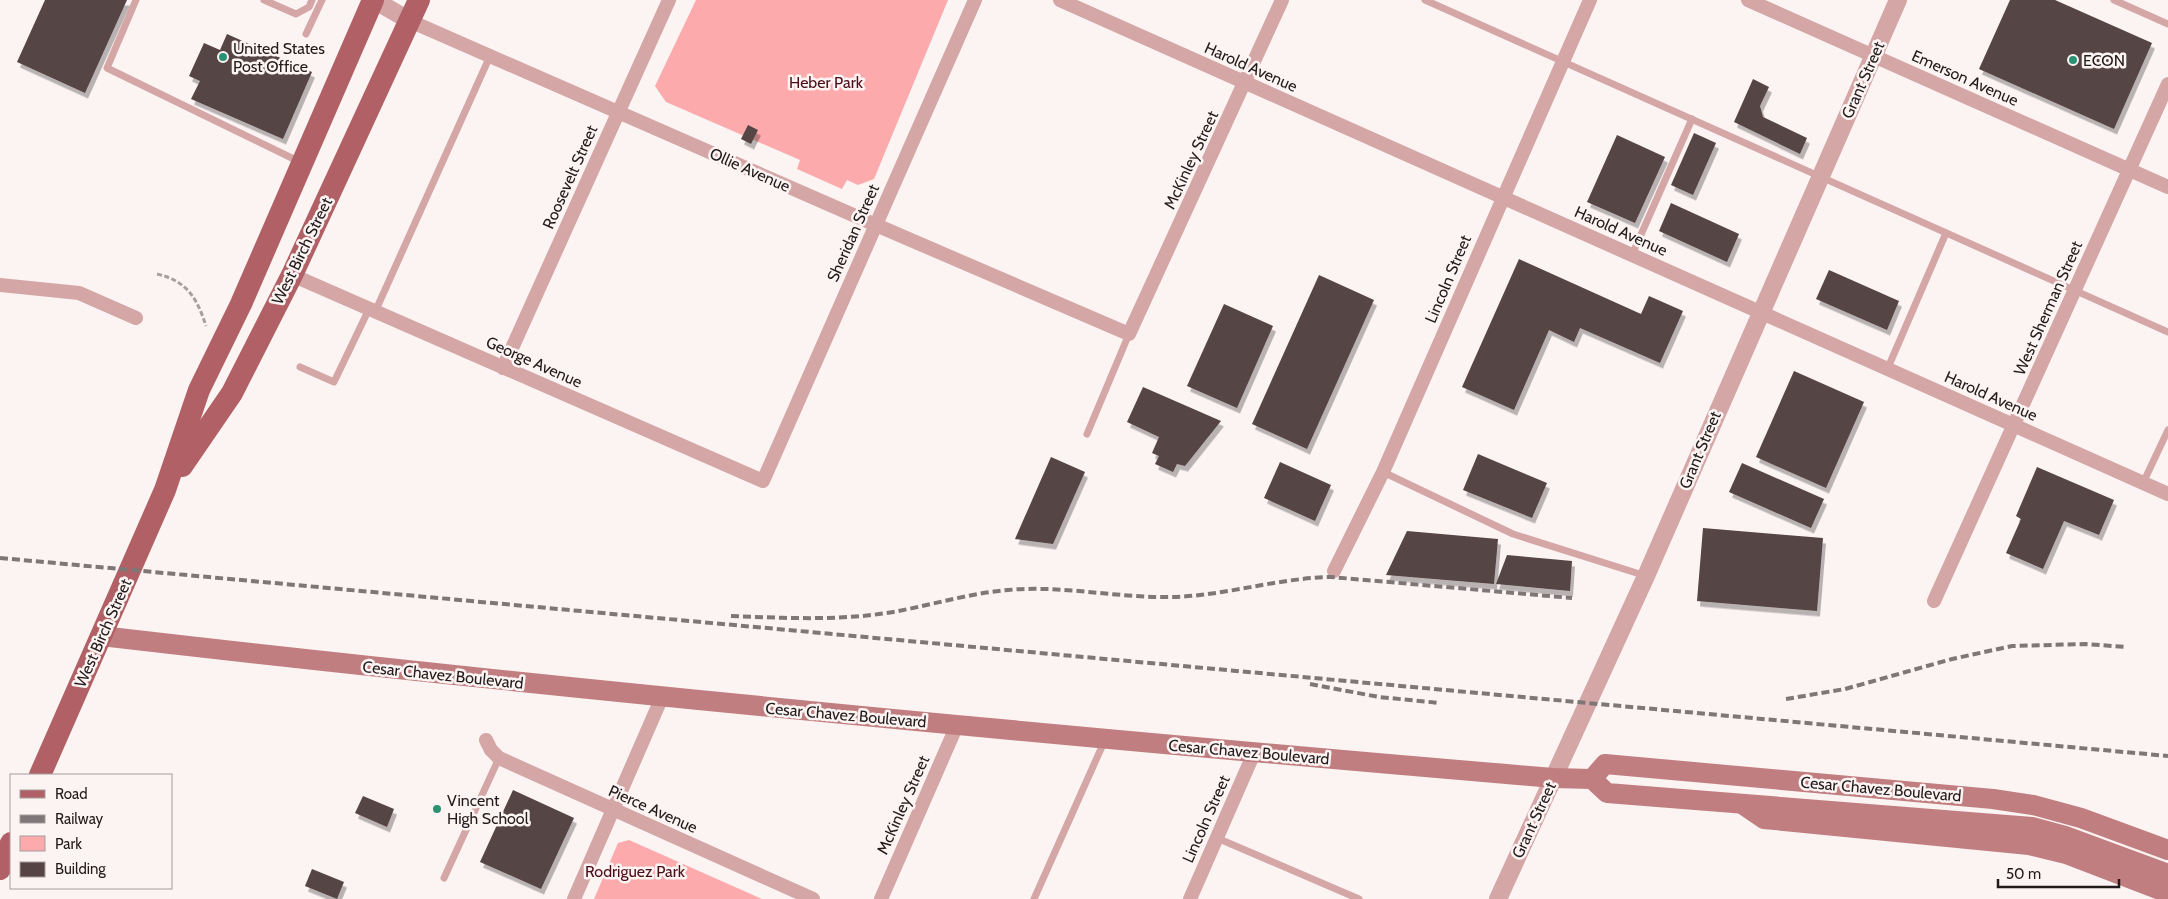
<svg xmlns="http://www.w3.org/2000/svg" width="2168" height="899" font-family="Cabin,sans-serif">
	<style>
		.green { fill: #fdaaac }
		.building { fill: #564444; filter: url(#shadow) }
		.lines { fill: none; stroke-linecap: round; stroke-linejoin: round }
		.path { stroke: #a79e9e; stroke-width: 3; stroke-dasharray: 5 2.5; stroke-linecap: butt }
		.service { stroke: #d4a6a6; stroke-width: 7 }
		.minor { stroke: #d4a6a6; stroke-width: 14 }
		.tertiary { stroke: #d4a6a6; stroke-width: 18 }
		.secondary { stroke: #c17e80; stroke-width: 20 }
		.primary { stroke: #b16165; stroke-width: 22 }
		.rail { stroke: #7e7777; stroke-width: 4; stroke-dasharray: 8 4; stroke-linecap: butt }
		.poi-dot { fill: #279372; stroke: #fcf3f3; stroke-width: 2 }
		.labels { text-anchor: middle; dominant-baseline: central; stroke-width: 5; stroke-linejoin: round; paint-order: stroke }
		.poi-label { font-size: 16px; fill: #221b1b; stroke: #fcf3f3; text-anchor: start }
		.street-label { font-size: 16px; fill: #221b1b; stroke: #fcf3f3 }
		.park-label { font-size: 16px; fill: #4d0f17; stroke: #fcf3f3 }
	</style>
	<defs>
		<filter id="shadow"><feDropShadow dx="3" dy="5.5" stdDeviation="0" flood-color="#0004"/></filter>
	</defs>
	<rect width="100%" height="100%" fill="#fcf3f3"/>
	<g class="green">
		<path d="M696 0H948L874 179 858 185 847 180 842 189 797 169 800 160 666 102 655 86Z"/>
		<path d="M629 840 762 899H594L618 843Z"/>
	</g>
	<g class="building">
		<path d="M45 0H127L85 93 17 62Z"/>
		<path d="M2010 0H2055L2152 43 2114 129 1979 69Z"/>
		<path d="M227 34 312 72 283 139 191 99 200 81 189 76 204 43 220 50Z"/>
		<path d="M1753 79 1769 87 1760 106 1763 117 1807 138 1800 154 1734 122Z"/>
		<path d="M748 125 758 130 751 144 741 139Z"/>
		<path d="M1694 133 1716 143 1693 195 1671 185Z"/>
		<path d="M1617 135 1665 157 1635 223 1587 202Z"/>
		<path d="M1671 203 1739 234 1727 262 1659 231Z"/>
		<path d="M1519 259 1641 314 1649 296 1683 311 1660 363 1580 328 1574 342 1549 330 1514 410 1462 387Z"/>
		<path d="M1829 270 1899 301 1887 330 1816 299Z"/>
		<path d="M1319 275 1374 300 1307 449 1252 424Z"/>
		<path d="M1224 304 1273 326 1237 408 1187 386Z"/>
		<path d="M1794 371 1864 402 1826 488 1756 457Z"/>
		<path d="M1143 387 1221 421 1185 466 1177 464 1173 472 1155 464 1159 456 1152 453 1159 437 1127 422Z"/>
		<path d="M1478 454 1547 483 1532 518 1463 490Z"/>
		<path d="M1051 457 1085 472 1053 544 1015 539Z"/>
		<path d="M1280 462 1331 485 1315 521 1264 498Z"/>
		<path d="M1742 463 1824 499 1811 528 1729 492Z"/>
		<path d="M2037 467 2114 500 2099 535 2064 521 2043 569 2006 553 2021 519 2016 516Z"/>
		<path d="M1703 528 1823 538 1817 611 1697 601Z"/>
		<path d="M1407 531 1498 539 1494 584 1386 575Z"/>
		<path d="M1507 555 1572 561 1570 591 1496 584Z"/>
		<path d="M513 790 574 818 541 889 480 862Z"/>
		<path d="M363 796 394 809 387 827 355 813Z"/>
		<path d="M312 869 344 882 337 899 305 886Z"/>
	</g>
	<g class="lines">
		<path class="path" d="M157 274C187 281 197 298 206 326"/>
		<g class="service">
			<path d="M136 0 107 68 298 161"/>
			<path d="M264 0 296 14 309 7 312 0"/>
			<path d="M1425 0 2168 332"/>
			<path d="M2114 0 2168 24"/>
			<path d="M306 34 322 0"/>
			<path d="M1632 255 1692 119"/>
			<path d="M375 312 490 56"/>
			<path d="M300 367 334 382 369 309"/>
			<path d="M1887 370 1946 233"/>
			<path d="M1087 434 1129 334"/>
			<path d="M1383 472 1513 534 1646 576"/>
			<path d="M2143 483 2168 430"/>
			<path d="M1217 838 1359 899"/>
			<path d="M444 878 499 758"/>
			<path d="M1034 899 1104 742"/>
		</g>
		<g class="minor">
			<path d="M1060 0 2168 494"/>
			<path d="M1748 0 2168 187"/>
			<path d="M410 21 876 225 1129 334 1282 0"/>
			<path d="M292 275 763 481 975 0"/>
			<path d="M0 285 79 293 136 318"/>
			<path d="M503 368 669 0"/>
			<path d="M1334 571 1383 472 1590 0"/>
			<path d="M1934 601 2168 84"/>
			<path d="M486 740 491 750 499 758 813 899"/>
			<path d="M574 899 662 697"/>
			<path d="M881 899 957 725"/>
			<path d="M1190 899 1254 753"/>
		</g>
		<g class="tertiary">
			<path d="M374 0 410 21"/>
			<path d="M1498 899 1646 576 1898 0"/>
		</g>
		<g class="secondary">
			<path d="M101 636C584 692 1068 737 1553 778L1592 779 1607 793 2032 827 2065 836 2168 874"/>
			<path d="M1592 779 1605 764 1993 799 2033 805 2081 818 2168 850"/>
			<path d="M1742 804 1764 819 2029 845 2066 854 2168 893"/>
		</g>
		<g class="primary">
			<path d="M182 466 232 393 292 275 419 0"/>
			<path d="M40 775 165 490 199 390 241 304 373 0"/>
			<path d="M0 869 11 843"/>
		</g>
		<g class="rail">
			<path d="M0 558 2168 756"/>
			<path d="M731 616C785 618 840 621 893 612 932 605 970 593 1008 590 1063 585 1116 598 1171 597 1225 596 1277 578 1331 577L1572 598"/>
			<path d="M1310 684 1379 697 1440 703"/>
			<path d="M1786 699 1845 689 1952 659 2012 646 2085 644 2126 647"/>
		</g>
	</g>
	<g class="poi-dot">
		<circle cx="223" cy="57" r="5"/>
		<circle cx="2073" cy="60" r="5"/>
		<circle cx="437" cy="809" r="5"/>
	</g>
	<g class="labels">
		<g class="poi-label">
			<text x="233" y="48">United States<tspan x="233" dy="18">Post Office</tspan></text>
			<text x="2083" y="60">ECON</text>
			<text x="447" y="800">Vincent<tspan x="447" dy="18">High School</tspan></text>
		</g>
		<g class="street-label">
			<text transform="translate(1251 67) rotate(24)">Harold Avenue</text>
			<text transform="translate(1965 78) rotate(24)">Emerson Avenue</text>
			<text transform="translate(1863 80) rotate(-66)">Grant Street</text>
			<text transform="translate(1191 160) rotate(-65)">McKinley Street</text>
			<text transform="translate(750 170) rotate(24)">Ollie Avenue</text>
			<text transform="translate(570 177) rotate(-66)">Roosevelt Street</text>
			<text transform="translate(1621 231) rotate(24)">Harold Avenue</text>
			<text transform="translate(853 233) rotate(-66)">Sheridan Street</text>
			<text transform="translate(302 251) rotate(-64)">West Birch Street</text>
			<text transform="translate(1448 279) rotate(-67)">Lincoln Street</text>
			<text transform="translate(2048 308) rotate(-66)">West Sherman Street</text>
			<text transform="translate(534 362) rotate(24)">George Avenue</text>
			<text transform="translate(1991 396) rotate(24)">Harold Avenue</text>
			<text transform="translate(1700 450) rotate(-67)">Grant Street</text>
			<text transform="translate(103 633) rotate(-66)">West Birch Street</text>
			<text transform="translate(443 675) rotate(6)">Cesar Chavez Boulevard</text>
			<text transform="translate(846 715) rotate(5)">Cesar Chavez Boulevard</text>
			<text transform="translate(1249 752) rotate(5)">Cesar Chavez Boulevard</text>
			<text transform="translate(1881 789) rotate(5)">Cesar Chavez Boulevard</text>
			<text transform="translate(903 805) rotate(-66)">McKinley Street</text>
			<text transform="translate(653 809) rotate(24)">Pierce Avenue</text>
			<text transform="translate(1206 819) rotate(-66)">Lincoln Street</text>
			<text transform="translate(1534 820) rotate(-65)">Grant Street</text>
		</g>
		<g class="park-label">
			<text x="826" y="82">Heber Park</text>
			<text x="635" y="871">Rodriguez Park</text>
		</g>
	</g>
	<rect x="10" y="774" width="162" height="115" fill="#fcf3f3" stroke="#a59d9d"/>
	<rect x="20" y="790" width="25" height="8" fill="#b16165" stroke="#a59d9d"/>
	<text x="55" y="799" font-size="15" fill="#221b1b">Road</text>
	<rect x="20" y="815" width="25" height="8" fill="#7e7777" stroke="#a59d9d"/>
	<text x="55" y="824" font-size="15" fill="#221b1b">Railway</text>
	<rect x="20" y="836" width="25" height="15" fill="#fdaaac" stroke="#a59d9d"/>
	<text x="55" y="849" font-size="15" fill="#221b1b">Park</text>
	<rect x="20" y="862" width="25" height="15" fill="#564444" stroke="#a59d9d"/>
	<text x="55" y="874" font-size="15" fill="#221b1b">Building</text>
	<path d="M1998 879v8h121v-8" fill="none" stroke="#221b1b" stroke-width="2.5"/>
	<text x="2006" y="879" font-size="15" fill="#221b1b" stroke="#fcf3f3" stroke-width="4" paint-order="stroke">50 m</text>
</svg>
